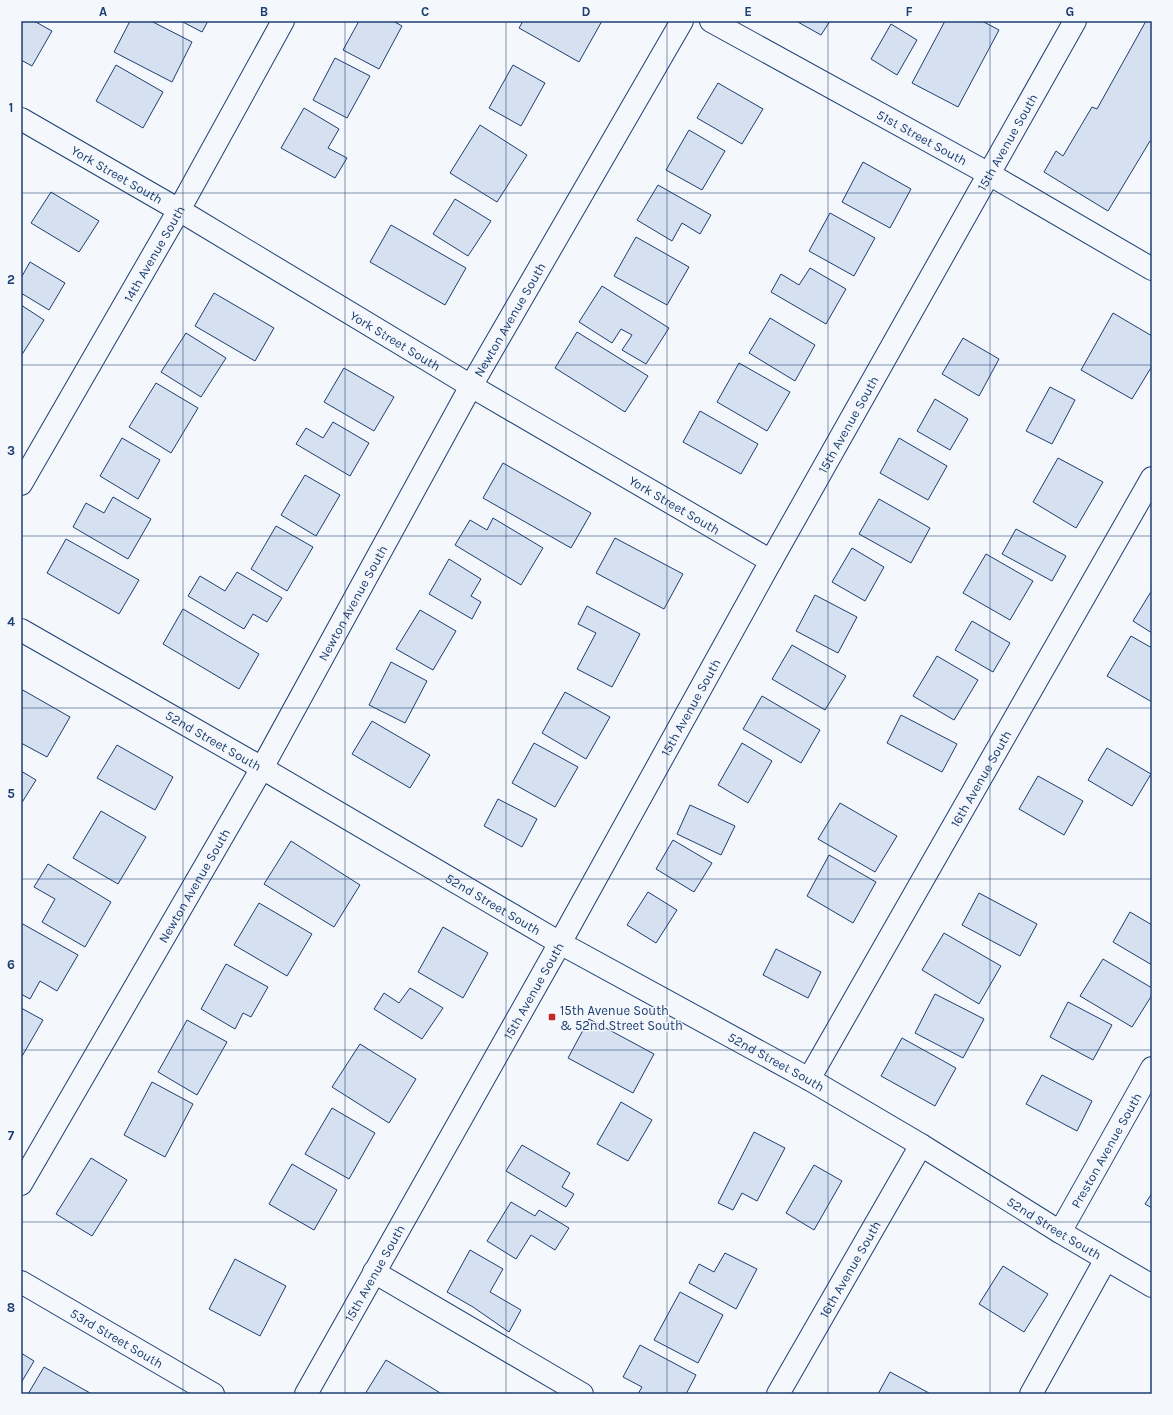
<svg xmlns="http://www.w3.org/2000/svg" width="1173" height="1415" font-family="Karla,sans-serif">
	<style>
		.building { fill: #d5e0f0; stroke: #1d3f73 }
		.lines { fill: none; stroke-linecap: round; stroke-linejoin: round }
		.minor-casing { stroke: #1d3f73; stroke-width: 24 }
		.minor { stroke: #f4f7fb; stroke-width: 22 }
		.grid { fill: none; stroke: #1d3f73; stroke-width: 1; stroke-opacity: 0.55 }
		.poi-dot { fill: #c62828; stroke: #f4f7fb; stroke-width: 1.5 }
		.labels { text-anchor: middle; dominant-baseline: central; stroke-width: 3; stroke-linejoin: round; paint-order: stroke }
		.street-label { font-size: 13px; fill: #1d3f73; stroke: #f4f7fb }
		.poi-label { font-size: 13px; fill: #1d3f73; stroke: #f4f7fb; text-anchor: start }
		.neatline { fill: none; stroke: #1d3f73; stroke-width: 1.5 }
		.grid-label { font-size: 13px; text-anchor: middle; font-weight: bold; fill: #1d3f73 }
	</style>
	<rect width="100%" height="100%" fill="#f4f7fb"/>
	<g class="building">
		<path d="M21 21H34L52 31 32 66 21 60Z"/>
		<path d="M130 21H151L192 42 172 82 114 52Z"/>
		<path d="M181 21H208L202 32Z"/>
		<path d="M359 21H393L402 26 379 69 343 50Z"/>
		<path d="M523 21H602L579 62 519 28Z"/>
		<path d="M796 21H830L821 35Z"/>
		<path d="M945 21H982L999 30 958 107 912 83Z"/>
		<path d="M1146 21H1152V142L1150 141 1108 211 1044 172 1056 151 1063 156 1092 107 1097 109Z"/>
		<path d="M891 24 917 40 897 75 871 59Z"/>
		<path d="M335 58 370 76 347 118 313 100Z"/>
		<path d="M116 65 163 92 143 128 96 101Z"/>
		<path d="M513 65 545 83 521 126 489 108Z"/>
		<path d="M718 83 763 109 742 144 697 118Z"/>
		<path d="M304 108 339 129 328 148 347 158 335 178 281 148Z"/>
		<path d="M480 125 527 155 497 202 450 173Z"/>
		<path d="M689 130 725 151 702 190 666 170Z"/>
		<path d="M863 162 911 189 890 228 842 202Z"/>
		<path d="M658 185 711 215 700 234 682 223 672 241 637 220Z"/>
		<path d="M51 192 99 221 79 252 31 223Z"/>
		<path d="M455 199 491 221 468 256 433 234Z"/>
		<path d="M830 213 875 238 854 276 809 251Z"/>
		<path d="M391 225 466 268 445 305 370 262Z"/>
		<path d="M636 237 689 267 667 305 614 276Z"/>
		<path d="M30 262 65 283 49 310 21 293V278Z"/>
		<path d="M810 268 846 289 826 324 771 292 781 274 799 285Z"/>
		<path d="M602 286 669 328 646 364 622 350 632 335 621 329 612 343 579 322Z"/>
		<path d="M214 293 274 328 255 361 195 326Z"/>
		<path d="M21 305 44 320 21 356Z"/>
		<path d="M1113 313 1152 336V366L1132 399 1081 370Z"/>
		<path d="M770 318 815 345 795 381 749 353Z"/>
		<path d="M577 332 648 376 625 412 555 368Z"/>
		<path d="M186 333 226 358 201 397 161 372Z"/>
		<path d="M963 338 999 359 979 396 942 374Z"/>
		<path d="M739 363 790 392 767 431 717 402Z"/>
		<path d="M344 368 394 397 374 431 324 402Z"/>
		<path d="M156 383 198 408 171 453 129 427Z"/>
		<path d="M1050 387 1075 400 1052 444 1026 431Z"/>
		<path d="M935 399 968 419 950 450 917 431Z"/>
		<path d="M700 411 758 444 741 474 683 442Z"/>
		<path d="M333 422 369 443 350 476 296 444 306 428 323 438Z"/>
		<path d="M122 438 160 460 138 499 100 476Z"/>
		<path d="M899 438 947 466 928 500 880 473Z"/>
		<path d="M1058 458 1103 482 1076 528 1033 502Z"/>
		<path d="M503 463 591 513 571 548 483 498Z"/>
		<path d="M305 475 340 495 316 536 281 515Z"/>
		<path d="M113 497 151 519 128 559 73 527 86 503 104 513Z"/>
		<path d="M879 499 930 528 911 563 859 534Z"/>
		<path d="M493 518 543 548 521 585 455 545 470 520 487 530Z"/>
		<path d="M276 526 313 547 287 591 251 569Z"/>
		<path d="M1016 529 1066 556 1052 581 1002 554Z"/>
		<path d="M615 538 683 574 664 609 596 573Z"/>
		<path d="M66 539 139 580 119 614 47 573Z"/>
		<path d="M852 548 884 567 865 601 832 582Z"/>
		<path d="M986 554 1033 581 1010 620 963 593Z"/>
		<path d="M449 559 481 579 471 596 481 602 472 619 429 594Z"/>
		<path d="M237 572 282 598 267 622 253 614 244 629 188 596 200 576 225 591Z"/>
		<path d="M1152 590V633L1133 621Z"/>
		<path d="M815 595 857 617 838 653 796 631Z"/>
		<path d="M587 606 640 634 612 687 577 669 596 633 578 624Z"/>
		<path d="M183 609 259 654 239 689 163 644Z"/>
		<path d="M420 610 456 631 433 670 396 649Z"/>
		<path d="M972 621 1010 643 993 672 955 650Z"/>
		<path d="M1131 636 1152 648V702L1107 676Z"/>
		<path d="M792 645 846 676 825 710 772 679Z"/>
		<path d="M937 656 978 680 954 720 913 696Z"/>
		<path d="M391 662 427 681 405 723 369 705Z"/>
		<path d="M21 689 70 717 47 757 21 743Z"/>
		<path d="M565 692 610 717 586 759 542 733Z"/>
		<path d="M762 696 820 730 801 763 743 729Z"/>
		<path d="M901 715 957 744 942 772 887 743Z"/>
		<path d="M372 721 430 755 410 788 352 754Z"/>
		<path d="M534 743 578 767 555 807 512 783Z"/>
		<path d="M742 743 772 761 748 803 718 785Z"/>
		<path d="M117 745 173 777 155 810 97 778Z"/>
		<path d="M1107 748 1151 774 1132 806 1088 780Z"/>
		<path d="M21 771 36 780 21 804Z"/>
		<path d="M1038 776 1083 801 1064 835 1019 809Z"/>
		<path d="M498 799 537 819 522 847 484 826Z"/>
		<path d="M840 803 897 836 875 872 818 839Z"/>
		<path d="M690 805 735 826 721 855 677 834Z"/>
		<path d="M101 811 146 837 118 884 73 858Z"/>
		<path d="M673 840 712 863 694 892 656 869Z"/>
		<path d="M291 841 360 885 334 927 264 884Z"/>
		<path d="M829 855 876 882 853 923 807 896Z"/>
		<path d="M48 864 111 902 85 947 42 922 55 899 34 887Z"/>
		<path d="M648 892 677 910 656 943 627 925Z"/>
		<path d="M979 893 1037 924 1020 956 962 925Z"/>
		<path d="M259 903 312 934 287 976 234 945Z"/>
		<path d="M1130 912 1152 925V965L1113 942Z"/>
		<path d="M21 923 78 955 57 991 40 981 30 999 21 994Z"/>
		<path d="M443 927 488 953 463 998 418 972Z"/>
		<path d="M944 933 1001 966 979 1004 922 970Z"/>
		<path d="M776 949 821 972 808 998 763 975Z"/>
		<path d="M1103 959 1152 988V995L1132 1027 1080 996Z"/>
		<path d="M226 964 268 987 251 1017 243 1013 235 1029 201 1009Z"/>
		<path d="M410 988 443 1008 422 1039 374 1009 384 993 399 1003Z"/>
		<path d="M935 994 984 1019 963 1058 915 1033Z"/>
		<path d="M1068 1002 1112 1025 1093 1060 1050 1037Z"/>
		<path d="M21 1008 43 1020 21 1058Z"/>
		<path d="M589 1019 654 1054 633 1093 568 1058Z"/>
		<path d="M187 1020 227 1042 197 1095 158 1072Z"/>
		<path d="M902 1038 956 1068 935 1106 881 1076Z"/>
		<path d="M360 1044 416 1079 389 1123 332 1087Z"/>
		<path d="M1042 1075 1092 1101 1077 1131 1026 1104Z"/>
		<path d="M152 1082 193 1104 165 1157 124 1135Z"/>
		<path d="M621 1102 652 1120 628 1161 597 1144Z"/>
		<path d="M332 1108 375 1133 349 1179 305 1154Z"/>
		<path d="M754 1132 785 1148 757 1201 742 1193 733 1210 718 1203Z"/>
		<path d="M522 1145 570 1173 562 1187 574 1194 566 1207 506 1171Z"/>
		<path d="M91 1158 127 1180 92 1236 56 1214Z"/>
		<path d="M292 1164 337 1190 314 1230 269 1204Z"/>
		<path d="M814 1165 842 1181 814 1230 786 1213Z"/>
		<path d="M1152 1193V1208L1145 1204Z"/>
		<path d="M511 1202 535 1216 539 1210 569 1228 555 1250 531 1235 516 1259 487 1241Z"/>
		<path d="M470 1250 503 1269 490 1292 521 1310 509 1332 473 1307 447 1292Z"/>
		<path d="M725 1253 757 1269 736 1309 689 1283 699 1264 714 1272Z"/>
		<path d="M235 1259 286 1286 260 1336 209 1309Z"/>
		<path d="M1003 1266 1048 1294 1024 1332 979 1304Z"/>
		<path d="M680 1292 723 1315 698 1363 654 1340Z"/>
		<path d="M640 1345 696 1375 686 1394H638L642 1387 623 1377Z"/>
		<path d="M21 1353 34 1361 21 1383Z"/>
		<path d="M386 1360 442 1394H365Z"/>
		<path d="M44 1367 90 1393V1394H28Z"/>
		<path d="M890 1372 929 1393 928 1394H878Z"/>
	</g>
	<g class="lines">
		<defs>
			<g id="minor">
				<path id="s1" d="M711 21 989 174 1152 269"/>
				<path id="s2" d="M21 119 179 210 471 386 771 561"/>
				<path id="s3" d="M21 484 179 210 283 21"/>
				<path id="s4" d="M21 630 262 768 560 943 809 1079 921 1145 1060 1232 1152 1286"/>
				<path id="s5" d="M809 1079 1152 478"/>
				<path id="s6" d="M21 1184 262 768 471 386 682 21"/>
				<path id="s7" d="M1060 1232 1152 1068"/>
				<path d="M374 1272 582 1394"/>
				<path id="s8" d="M21 1282 213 1394"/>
				<path id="s9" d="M306 1394 560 943 771 561 1075 21"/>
				<path id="s10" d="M778 1394 921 1145"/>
				<path d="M1031 1394 1106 1259"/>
			</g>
		</defs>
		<use href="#minor" class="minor-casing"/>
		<use href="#minor" class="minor"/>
	</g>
	<path class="grid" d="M183 21V1394M345 21V1394M506 21V1394M667 21V1394M828 21V1394M990 21V1394M21 193H1152M21 365H1152M21 536H1152M21 708H1152M21 879H1152M21 1050H1152M21 1222H1152"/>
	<rect class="poi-dot" x="548" y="1013" width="8" height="8" rx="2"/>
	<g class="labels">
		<g class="street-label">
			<text stroke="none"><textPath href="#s1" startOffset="241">51st Street South</textPath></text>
			<text stroke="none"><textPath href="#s9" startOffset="1435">15th Avenue South</textPath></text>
			<text stroke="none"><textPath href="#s2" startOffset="111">York Street South</textPath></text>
			<text stroke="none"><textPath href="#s3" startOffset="266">14th Avenue South</textPath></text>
			<text stroke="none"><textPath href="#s6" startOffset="993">Newton Avenue South</textPath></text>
			<text stroke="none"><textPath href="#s2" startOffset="435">York Street South</textPath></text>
			<text stroke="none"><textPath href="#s9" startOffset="1111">15th Avenue South</textPath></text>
			<text stroke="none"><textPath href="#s2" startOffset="759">York Street South</textPath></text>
			<text stroke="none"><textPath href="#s6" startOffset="669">Newton Avenue South</textPath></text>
			<text stroke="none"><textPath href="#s9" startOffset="787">15th Avenue South</textPath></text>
			<text stroke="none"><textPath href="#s4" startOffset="222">52nd Street South</textPath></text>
			<text stroke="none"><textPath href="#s5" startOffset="346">16th Avenue South</textPath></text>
			<text stroke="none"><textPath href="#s6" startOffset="345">Newton Avenue South</textPath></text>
			<text stroke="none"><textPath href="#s4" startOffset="546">52nd Street South</textPath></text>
			<text stroke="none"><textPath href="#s9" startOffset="463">15th Avenue South</textPath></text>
			<text stroke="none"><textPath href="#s4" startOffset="870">52nd Street South</textPath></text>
			<text stroke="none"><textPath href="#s7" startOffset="94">Preston Avenue South</textPath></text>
			<text stroke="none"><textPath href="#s4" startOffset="1194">52nd Street South</textPath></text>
			<text stroke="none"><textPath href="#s10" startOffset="144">16th Avenue South</textPath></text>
			<text stroke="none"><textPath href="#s9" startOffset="139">15th Avenue South</textPath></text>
			<text stroke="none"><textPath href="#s8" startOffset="111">53rd Street South</textPath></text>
		</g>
		<g class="poi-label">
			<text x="560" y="1010">15th Avenue South<tspan x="560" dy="15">&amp; 52nd Street South</tspan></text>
		</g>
	</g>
	<rect width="1173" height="1415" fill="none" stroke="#f4f7fb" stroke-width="44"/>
	<rect x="22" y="22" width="1129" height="1371" class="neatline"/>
	<g class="grid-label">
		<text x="103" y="16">A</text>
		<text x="264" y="16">B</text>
		<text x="425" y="16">C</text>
		<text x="586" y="16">D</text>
		<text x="748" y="16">E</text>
		<text x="909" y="16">F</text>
		<text x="1070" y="16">G</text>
		<text x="11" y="112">1</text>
		<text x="11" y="284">2</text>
		<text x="11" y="455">3</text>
		<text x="11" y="626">4</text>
		<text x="11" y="798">5</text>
		<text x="11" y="969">6</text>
		<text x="11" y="1140">7</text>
		<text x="11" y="1312">8</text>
	</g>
</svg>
